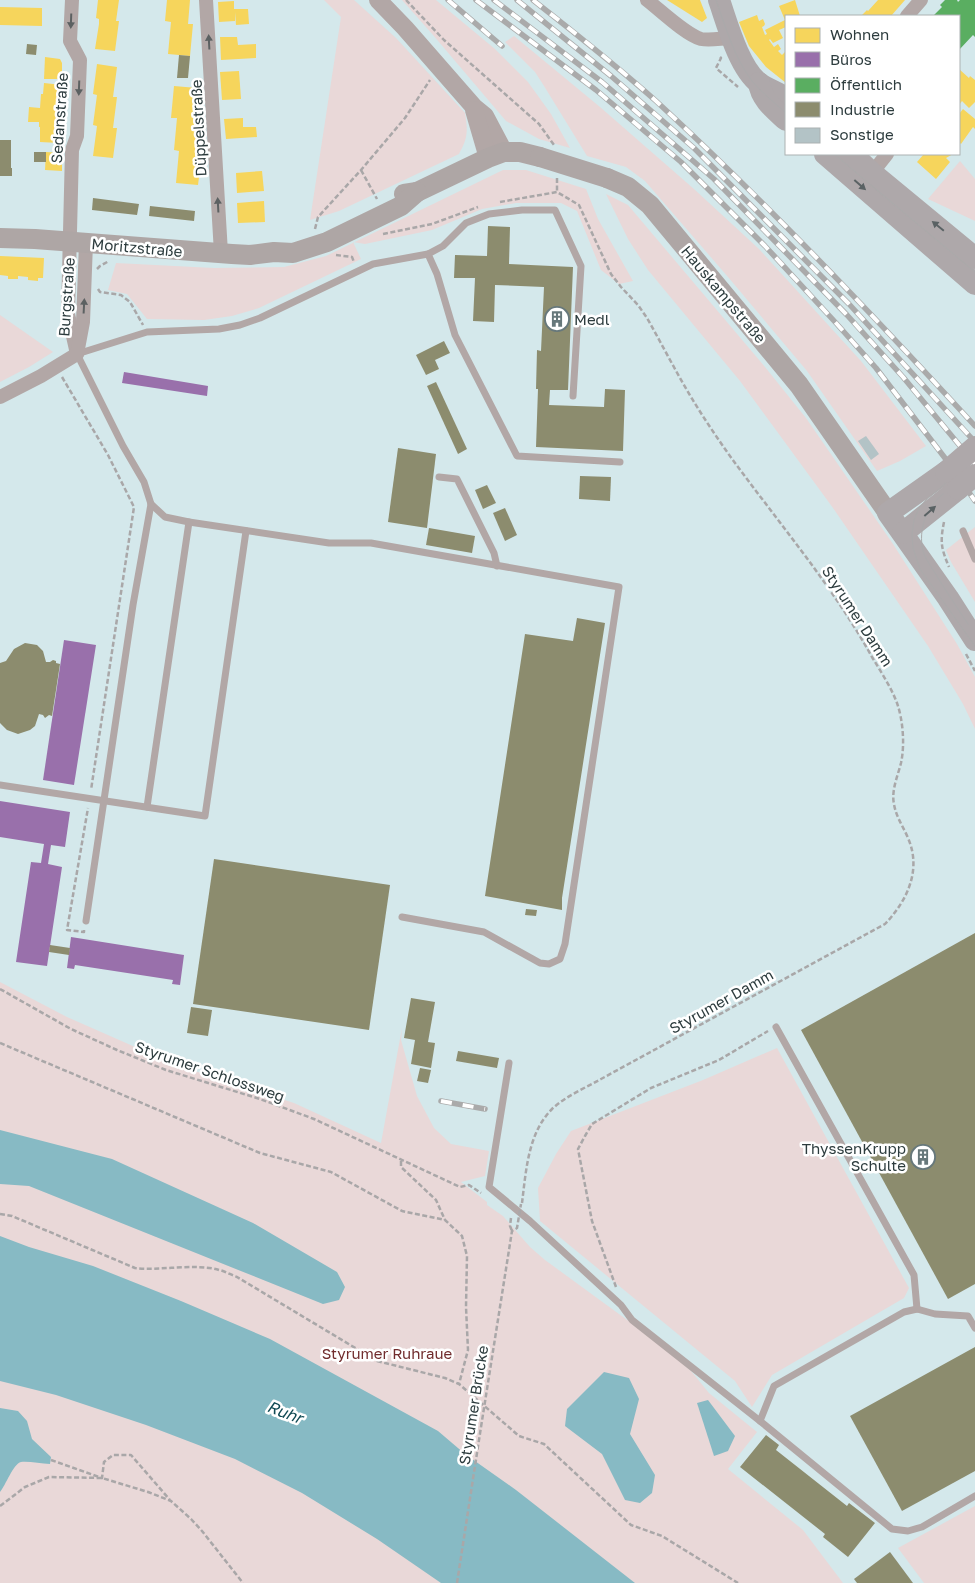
<svg xmlns="http://www.w3.org/2000/svg" width="975" height="1583" font-family="'Golos Text',sans-serif">
	<style>
		.green { fill: #e9d8d8 }
		.water { fill: #87bac4 }
		.homes { fill: #f6d55c }
		.offices { fill: #9970ab }
		.public { fill: #5aae61 }
		.industry { fill: #8c8c6e }
		.building { fill: #b3c3c6 }
		.lines { fill: none; stroke-linecap: round; stroke-linejoin: round }
		.path { stroke: #a9a7a8; stroke-width: 2.5; stroke-dasharray: 5 2.5; stroke-linecap: butt }
		.service { stroke: #b2a7a6; stroke-width: 7 }
		.minor { stroke: #b2a7a6; stroke-width: 14 }
		.tertiary { stroke: #b2a7a6; stroke-width: 18 }
		.secondary { stroke: #aea6a5; stroke-width: 20 }
		.primary { stroke: #aea8aa; stroke-width: 22 }
		.tram { stroke: #aaa; stroke-width: 1 }
		.rail-casing { stroke: #aaa; stroke-width: 5.5 }
		.rail { stroke: #fff; stroke-width: 4; stroke-dasharray: 11; stroke-linecap: butt }
		.path-bridge { stroke: #a9a7a8; stroke-width: 2.5; stroke-dasharray: 5 2.5; stroke-linecap: butt }
		.secondary-bridge { stroke: #aea6a5; stroke-width: 20 }
		.primary-bridge { stroke: #aea8aa; stroke-width: 22 }
		.oneway { fill: #5c6162 }
		.oneway2 { fill: #5a6264 }
		.labels { text-anchor: middle; dominant-baseline: central; stroke-width: 5; stroke-linejoin: round; paint-order: stroke }
		.street-label { font-size: 15px; fill: #2d3c3e; stroke: #fff }
		.poi-label { font-size: 15px; fill: #2d3c3e; stroke: #fff; text-anchor: start }
		.park-label { font-size: 15px; fill: #712c2d; stroke: #fff }
		.water-label { font-size: 16px; font-style: italic; fill: #104a54; stroke: #fff }
	</style>
	<rect width="100%" height="100%" fill="#d4e8eb"/>
	<g class="green">
		<path d="M324 0H354L396 38 465 113C468 131 468 138 459 154L339 211 310 220 341 17Z"/>
		<path d="M402 0H436L495 49 528 82 551 114 570 148 539 139 506 121 433 35Z"/>
		<path d="M514 36 600 107 694 189 759 249 861 361 926 446 900 461 877 471 807 371 728 277 645 181 626 167 587 156 544 86 535 72 505 42Z"/>
		<path d="M960 161 975 179V221L928 199Z"/>
		<path d="M503 170H526L586 189 598 219 633 281 619 284 601 270 577 211 561 203H516L482 209 432 230 365 244 353 242 361 259 259 308 232 316 204 320 147 319 127 294 108 290 116 263 214 268 284 267 326 256Z"/>
		<path d="M606 194 628 205 765 367 806 418 893 544 957 644 975 677V729L963 704 928 646 833 508 740 381 648 270 628 239Z"/>
		<path d="M0 315 53 352 29 367 0 382Z"/>
		<path d="M975 527V602L951 562 946 550Z"/>
		<path d="M0 982 67 1017 176 1065 294 1103 381 1143 402 1028 401 1040 417 1096 434 1128 451 1144 489 1151 485 1176 461 1182 487 1202V1205L503 1216 530 1247 545 1260 682 1360 709 1393 757 1432 728 1469 803 1530 843 1583H0Z"/>
		<path d="M777 1048 909 1288 904 1298 772 1375 752 1407 735 1381 540 1221 538 1188 556 1154 571 1131 703 1080Z"/>
		<path d="M975 1506V1583H924L898 1548Z"/>
	</g>
	<g class="water">
		<path d="M0 1130 112 1159 253 1223 337 1272 345 1287 339 1300 323 1304 29 1186 0 1184Z"/>
		<path d="M0 1236 29 1247 93 1266 181 1301 270 1339 438 1431 465 1454 516 1490 635 1583H441L377 1539 302 1493 235 1459 146 1425 56 1395 0 1381Z"/>
		<path d="M604 1372 629 1378 639 1399 630 1434 655 1475 652 1493 640 1503 625 1500 602 1454 565 1426 567 1409Z"/>
		<path d="M708 1400 735 1436 728 1451 714 1456 697 1403Z"/>
		<path d="M0 1408 18 1411 27 1421 32 1439 51 1457 50 1464C41 1464 29 1461 21 1462 13 1464 6 1485 0 1492Z"/>
	</g>
	<g class="homes">
		<path d="M98 0H119L116 21H119L115 51 95 49 99 24V19L96 18Z"/>
		<path d="M167 0H190L188 24H193L190 56 168 54 171 22 165 21Z"/>
		<path d="M667 0H700L707 18 702 22Z"/>
		<path d="M795 0 800 16H786V27L779 30 783 38 773 43 770 39 769 40 774 47 778 44 781 49 778 51 782 55 786 51V83L766 67 749 46 739 22 757 15 759 21 763 19 765 24 764 26 762 27 765 35 767 34 765 30 785 20 779 6Z"/>
		<path d="M878 0H905L891 16H861L867 10 868 11Z"/>
		<path d="M234 1V9H248L249 24 236 25 235 12V21L219 22 218 2Z"/>
		<path d="M0 7 42 8V26L0 25Z"/>
		<path d="M220 37H237L238 45 256 44V58L221 60Z"/>
		<path d="M45 57 60 59 62 63V79H44Z"/>
		<path d="M97 64 117 67 113 97H117L113 128H117L113 158 93 156 97 126 93 125 97 95 93 94Z"/>
		<path d="M959 69 969 78 970 76 975 80V102L969 108 962 101 959 105Z"/>
		<path d="M239 71 241 99 222 100 220 72Z"/>
		<path d="M44 83 62 85 59 143 40 142V127H39V122H28L29 107 40 108 41 94H43Z"/>
		<path d="M174 86 197 88 193 120 200 121 196 153H202L198 185 176 183 179 151 174 150 177 118H171Z"/>
		<path d="M963 109 975 119V129L973 127 961 144 960 143 959 144V114Z"/>
		<path d="M243 118V127H256L257 137 226 139 224 119Z"/>
		<path d="M46 152 62 153V171L45 170Z"/>
		<path d="M924 154H953L946 158 950 162 936 179 917 162Z"/>
		<path d="M262 171 264 191 237 193 236 173Z"/>
		<path d="M264 201 265 222 238 223 237 203Z"/>
		<path d="M0 256 44 258 43 278H38V281L28 280V277L18 276V279H8V276L0 275Z"/>
	</g>
	<g class="offices">
		<path d="M124 372 208 386 207 396 122 383Z"/>
		<path d="M64 640 96 645 74 785 43 780Z"/>
		<path d="M0 801 70 812 65 847 51 845 48 864 62 867 47 966 16 962 31 862 41 863 44 844 0 837Z"/>
		<path d="M71 937 184 955 180 985 172 984 173 980 75 965 74 969 67 968Z"/>
	</g>
	<path class="public" d="M945 0H957L958 2 960 0H975V37L973 35 959 50V16H933L942 7 940 5Z"/>
	<g class="industry">
		<path d="M27 44 37 45 36 55 26 54Z"/>
		<path d="M179 55 190 56 188 78H177Z"/>
		<path d="M0 140H11V168H12V176H0Z"/>
		<rect x="34" y="152" width="12" height="10"/>
		<path d="M93 198 139 204 137 215 92 210Z"/>
		<path d="M150 206 195 211 194 221 149 216Z"/>
		<path d="M488 226 510 227 509 264 573 267 568 390H550L549 405 604 407 605 389 625 390 623 451 536 447 538 389H536L537 350 541 351 544 287 495 285 494 322 473 321 475 278H454L455 255 487 256Z"/>
		<path d="M444 341 450 353 435 360 439 369 426 375 416 355Z"/>
		<path d="M436 382 467 449 458 454 427 386Z"/>
		<path d="M398 448 436 454 427 528 388 522Z"/>
		<path d="M580 476 611 477 610 501 579 499Z"/>
		<path d="M487 485 496 503 483 509 475 490Z"/>
		<path d="M505 508 517 535 505 541 493 513Z"/>
		<path d="M429 528 475 536 472 553 426 545Z"/>
		<path d="M577 618 605 623 562 898V910L485 896 525 634 573 641Z"/>
		<path d="M25 643 37 645 43 651 46 662H50L53 660 56 661V663L60 664 52 716 49 715 45 718 43 715 39 714 35 726 30 730 18 734 7 730 0 723V663L6 661 14 649Z"/>
		<path d="M214 859 390 885 369 1030 193 1004Z"/>
		<path d="M526 909 537 910 536 916 525 915Z"/>
		<path d="M975 933V1284L948 1299 801 1030Z"/>
		<path d="M50 945 70 948 69 955 49 952Z"/>
		<path d="M411 998 435 1002 428 1042 435 1043 431 1068 411 1064 415 1040 404 1038Z"/>
		<path d="M191 1007 212 1010 208 1036 187 1033Z"/>
		<path d="M458 1051 499 1058 497 1068 456 1061Z"/>
		<path d="M420 1068 431 1070 428 1083 417 1081Z"/>
		<path d="M975 1347V1471L902 1511 850 1416Z"/>
		<path d="M766 1435 779 1445 776 1450 847 1506 849 1503 875 1523 848 1557 823 1537 825 1534 740 1467Z"/>
		<path d="M890 1552 913 1583H857L854 1579Z"/>
	</g>
	<path class="building" d="M866 436 879 454 871 460 858 441Z"/>
	<g class="lines">
		<g class="path">
			<path d="M406 0 444 40 539 124 554 145"/>
			<path d="M720 57 721 58 716 68 738 87"/>
			<path d="M361 170 377 199"/>
			<path d="M557 178V192"/>
			<path d="M500 202 557 192 579 205 611 274 621 287 638 305 647 318C664 348 680 380 699 410 713 432 728 454 744 475 788 534 836 592 872 657 881 672 891 687 897 703 903 720 905 745 901 763 898 775 891 791 894 804 896 817 903 826 908 838 922 870 907 901 885 924L601 1079C585 1088 566 1096 552 1109 528 1133 526 1171 522 1203"/>
			<path d="M315 229 318 217 361 170 405 118 430 80"/>
			<path d="M383 234 432 224 478 207"/>
			<path d="M336 255 352 257 354 262"/>
			<path d="M97 269 100 266 109 261"/>
			<path d="M98 289 100 292 121 295 130 302 143 325"/>
			<path d="M62 377 108 455 134 507 91 790"/>
			<path d="M944 522C940 542 941 548 949 567"/>
			<path d="M966 654 975 671"/>
			<path d="M84 930V932L67 930 88 808"/>
			<path d="M0 989 71 1029 117 1050 166 1070 260 1099 314 1119 460 1187 469 1185 481 1193"/>
			<path d="M0 1043 260 1153 331 1172 402 1211 445 1220 462 1236 467 1256 466 1307 468 1350 459 1384"/>
			<path d="M401 1161V1167L436 1200 445 1220"/>
			<path d="M0 1214 12 1216 135 1268C161 1271 196 1263 219 1270 225 1271 231 1275 237 1277L377 1361 445 1378 459 1384 519 1436 544 1444 631 1525 662 1536 738 1583"/>
			<path d="M511 1218 510 1226 512 1231"/>
			<path d="M616 1287 592 1221 578 1149 585 1136 592 1124 651 1088 719 1060 768 1031"/>
			<path d="M51 1460 102 1478 104 1462 113 1455H131L170 1500"/>
			<path d="M0 1506 25 1487 49 1477 102 1478 148 1492 171 1501 191 1519 202 1531 243 1583"/>
			<path d="M457 1583 481 1427"/>
		</g>
		<g class="service">
			<path d="M428 254 437 274 455 335 517 456 620 462"/>
			<path d="M439 477 457 479 494 553 497 566"/>
			<path d="M151 504 165 517 189 522 329 543H371L619 587 565 944 560 959 549 964 540 963 484 932 402 917"/>
			<path d="M963 531 975 559"/>
			<path d="M0 785 205 816 246 531"/>
			<path d="M147 807 189 522"/>
			<path d="M86 921 133 605 151 504 144 482 123 446 77 354 147 332 219 329 240 325 260 318 373 264 428 254 443 246 466 223 489 214 522 210H555L581 266 573 396"/>
			<path d="M776 1027 914 1275 917 1309"/>
			<path d="M509 1063 489 1187 530 1221 621 1305 632 1320 760 1421"/>
			<path d="M975 1328 968 1316 935 1314 917 1309 904 1312 774 1386 760 1421 892 1529 908 1531 922 1527 975 1496"/>
		</g>
		<g class="minor">
			<path d="M72 0 70 41 80 60 77 136 72 150 68 314 77 354"/>
			<path d="M206 0 221 253"/>
			<path d="M647 0C660 10 686 35 701 39 711 41 722 38 732 38"/>
			<path d="M907 16 921 0"/>
			<path d="M872 173 887 154"/>
			<path d="M0 397 41 376 77 354 83 322 86 243"/>
		</g>
		<g class="tertiary">
			<path d="M378 0 405 28 474 107 485 116 504 152"/>
			<path d="M474 110 488 158"/>
		</g>
		<g class="secondary">
			<path d="M607 178 628 187 650 205 799 385 888 513"/>
			<path d="M404 194 417 192 488 158 504 152H520L540 157"/>
			<path d="M0 238 35 239 232 254 250 255 274 252 293 253 327 242 401 206 417 192"/>
		</g>
		<g class="primary">
			<path d="M719 0C727 23 739 68 759 83 767 89 777 92 786 98"/>
			<path d="M759 83C761 99 774 109 786 120"/>
			<path d="M825 154 975 284"/>
			<path d="M852 154 872 173 975 258"/>
			<path d="M946 472 888 513 948 598 975 640"/>
			<path d="M903 533 958 489"/>
		</g>
		<g class="tram">
			<path d="M716 0C726 28 734 57 752 81 762 93 775 103 786 113"/>
			<path d="M834 154 975 272"/>
			<path d="M975 458 926 500 919 508 914 520 912 534 913 548 920 569 975 646"/>
			<path d="M943 494C926 508 918 529 923 551 926 561 933 569 938 578 948 594 958 609 968 624"/>
		</g>
		<defs>
			<g id="rail">
				<path d="M448 0 502 46"/>
				<path d="M476 0 596 90 681 162 765 246 836 323 876 368 948 462 975 501"/>
				<path d="M494 0 602 82 714 179 847 315 903 377 975 464"/>
				<path d="M517 0 611 76 694 148 849 304 975 442"/>
				<path d="M533 0C575 33 617 66 656 101 768 204 872 314 975 426"/>
				<path d="M441 1101 485 1109"/>
			</g>
		</defs>
		<use href="#rail" class="rail-casing"/>
		<use href="#rail" class="rail"/>
		<path class="path-bridge" d="M481 1427 512 1231 517 1228 521 1204"/>
		<path class="secondary-bridge" d="M540 157 607 178"/>
		<g class="primary-bridge">
			<path d="M946 472 975 447"/>
			<path d="M958 489 975 475"/>
		</g>
	</g>
	<defs><path id="oneway-solid" d="M-6-.8H1V-3.2L6.5 0L1 3.2V.8H-6Z" transform="scale(1.25)"/></defs>
	<g class="oneway">
		<use href="#oneway-solid" transform="translate(71 21) rotate(92)"/>
		<use href="#oneway-solid" transform="translate(209 42) rotate(-93)"/>
		<use href="#oneway-solid" transform="translate(79 88) rotate(92)"/>
		<use href="#oneway-solid" transform="translate(218 205) rotate(-93)"/>
		<use href="#oneway-solid" transform="translate(84 306) rotate(-87)"/>
	</g>
	<g class="oneway2">
		<use href="#oneway-solid" transform="translate(860 185) rotate(41)"/>
		<use href="#oneway-solid" transform="translate(938 226) rotate(-141)"/>
		<use href="#oneway-solid" transform="translate(930 511) rotate(-41)"/>
	</g>
	<defs>
		<symbol id="building-ring" viewBox="-11 -11 22 22"><circle r="9.5" fill="#fff" stroke="#67787b" stroke-width="1.5"/><path d="M-4-6H4V6H1V3H-1V6H-4ZM-2.5-4.3h1.7v1.8h-1.7ZM.8-4.3h1.7v1.8H.8ZM-2.5-1h1.7V.8h-1.7ZM.8-1h1.7V.8H.8Z" fill="#67787b"/></symbol>
	</defs>
	<g fill-rule="evenodd">
		<use href="#building-ring" x="543" y="305" width="28" height="28"/>
		<use href="#building-ring" x="909" y="1143" width="28" height="28"/>
	</g>
	<g class="labels">
		<g class="street-label">
			<text transform="translate(59 118) rotate(-86)">Sedanstraße</text>
			<text transform="translate(198 128) rotate(-93)">Düppelstraße</text>
			<text transform="translate(137 247) rotate(5)">Moritzstraße</text>
			<text transform="translate(724 294) rotate(50)">Hauskampstraße</text>
			<text transform="translate(66 297) rotate(-86)">Burgstraße</text>
			<text transform="translate(858 616) rotate(57)">Styrumer Damm</text>
			<text transform="translate(721 1001) rotate(-29)">Styrumer Damm</text>
			<text transform="translate(210 1071) rotate(19)">Styrumer Schlossweg</text>
			<text transform="translate(473 1405) rotate(-81)">Styrumer Brücke</text>
		</g>
		<g class="poi-label">
			<text x="574" y="319">Medl</text>
			<text x="906" y="1148" text-anchor="end">ThyssenKrupp<tspan x="906" dy="17">Schulte</tspan></text>
		</g>
		<g class="park-label">
			<text x="387" y="1353">Styrumer Ruhraue</text>
		</g>
		<g class="water-label">
			<text transform="translate(285 1412) rotate(21)">Ruhr</text>
		</g>
	</g>
	<rect x="785" y="15" width="175" height="140" fill="#ffffff" stroke="#abb1b2"/>
	<rect x="795" y="28" width="25" height="15" fill="#f6d55c" stroke="#abb1b2"/>
	<text x="830" y="40" font-size="15" fill="#2d3c3e">Wohnen</text>
	<rect x="795" y="52" width="25" height="15" fill="#9970ab" stroke="#abb1b2"/>
	<text x="830" y="65" font-size="15" fill="#2d3c3e">Büros</text>
	<rect x="795" y="78" width="25" height="15" fill="#5aae61" stroke="#abb1b2"/>
	<text x="830" y="90" font-size="15" fill="#2d3c3e">Öffentlich</text>
	<rect x="795" y="102" width="25" height="15" fill="#8c8c6e" stroke="#abb1b2"/>
	<text x="830" y="115" font-size="15" fill="#2d3c3e">Industrie</text>
	<rect x="795" y="128" width="25" height="15" fill="#b3c3c6" stroke="#abb1b2"/>
	<text x="830" y="140" font-size="15" fill="#2d3c3e">Sonstige</text>
</svg>
